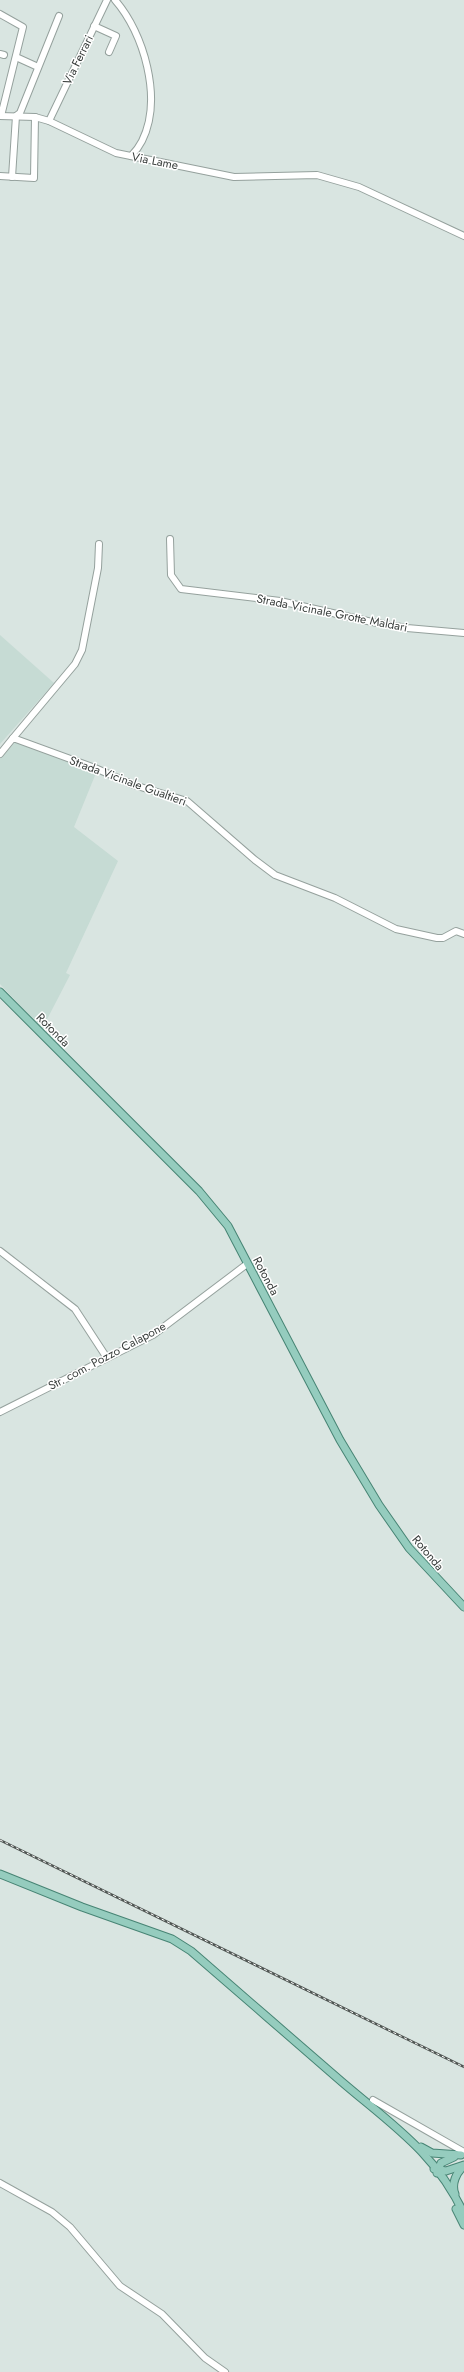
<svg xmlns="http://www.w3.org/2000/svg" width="464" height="2372" font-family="Jost,sans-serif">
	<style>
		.built { fill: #c6dbd4 }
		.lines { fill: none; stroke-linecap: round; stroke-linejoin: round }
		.minor-casing { stroke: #95a19d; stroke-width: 8 }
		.major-casing { stroke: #478474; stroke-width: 9 }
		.minor { stroke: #fff; stroke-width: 6 }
		.major { stroke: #95ccbe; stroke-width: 7 }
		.rail-casing { stroke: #505653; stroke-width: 2.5 }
		.rail { stroke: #fff; stroke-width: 1; stroke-dasharray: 3; stroke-linecap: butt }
		.labels { text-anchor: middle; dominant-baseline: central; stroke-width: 3; stroke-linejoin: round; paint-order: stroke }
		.street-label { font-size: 12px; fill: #393e3c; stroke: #fff }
	</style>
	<rect width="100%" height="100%" fill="#d9e5e1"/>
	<g class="built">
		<path d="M0 635 54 683 0 744Z"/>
		<path d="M16 741 96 773 74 827 118 861 66 973 70 975 42 1029 0 984V759Z"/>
	</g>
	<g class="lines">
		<defs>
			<g id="minor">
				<path d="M115 0C144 33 163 99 142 141 139 147 135 152 131 156"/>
				<path d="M0 14 23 27 1 116"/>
				<path d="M94 26 116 36 109 52"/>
				<path d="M0 54 4 55"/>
				<path d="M16 57 38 67"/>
				<path d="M0 116 35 117 49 121 116 153 234 177 317 175 359 187 464 236"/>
				<path d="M49 121 107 0"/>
				<path d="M0 176 34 178 35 117"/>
				<path d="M12 177 16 116 20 113 59 16"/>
				<path d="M170 539 171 575 181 589 280 601 372 622 407 628 464 633"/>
				<path d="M13 738 75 664 82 650 98 568 99 544"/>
				<path d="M0 754 13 738 95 768 134 785 187 801 255 860 275 875 335 898 396 929 437 938H443L456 931 464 934"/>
				<path d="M0 1251 75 1309 107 1358"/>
				<path d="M0 1412 153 1335 247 1264"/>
				<path d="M373 2100 464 2152"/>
				<path d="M0 2183 52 2212 70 2227 120 2286 162 2314 205 2358 225 2372"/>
			</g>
			<g id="major">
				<path d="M0 992 199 1191 228 1226 340 1440 379 1505 409 1548 464 1607"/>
				<path d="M0 1874 82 1907 172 1939 191 1951C241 1995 292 2038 342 2082 391 2124 436 2153 464 2214"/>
				<path d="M421 2147 432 2153 461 2155"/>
				<path d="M434 2169 446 2171 464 2165"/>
				<path d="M437 2173 441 2163 454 2157"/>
				<path d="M455 2194C451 2184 456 2173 464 2166"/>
				<path d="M456 2209 464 2225"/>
			</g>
		</defs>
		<use href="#minor" class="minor-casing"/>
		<use href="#major" class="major-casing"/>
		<use href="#minor" class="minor"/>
		<use href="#major" class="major"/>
		<defs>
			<path id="rail" d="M0 1840 464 2067"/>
		</defs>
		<use href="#rail" class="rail-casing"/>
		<use href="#rail" class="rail"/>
	</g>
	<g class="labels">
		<g class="street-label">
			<text transform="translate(78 60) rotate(-64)">Via Ferrari</text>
			<text transform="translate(155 161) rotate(11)">Via Lame</text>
			<text transform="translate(332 613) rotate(11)">Strada Vicinale Grotte Maldari</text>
			<text transform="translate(128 781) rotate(20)">Strada Vicinale Gualtieri</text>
			<text transform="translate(53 1030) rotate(45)">Rotonda</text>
			<text transform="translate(266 1276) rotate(62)">Rotonda</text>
			<text transform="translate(107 1356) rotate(-28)">Str. com. Pozzo Calapone</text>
			<text transform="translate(428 1553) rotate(50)">Rotonda</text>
		</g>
	</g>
</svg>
